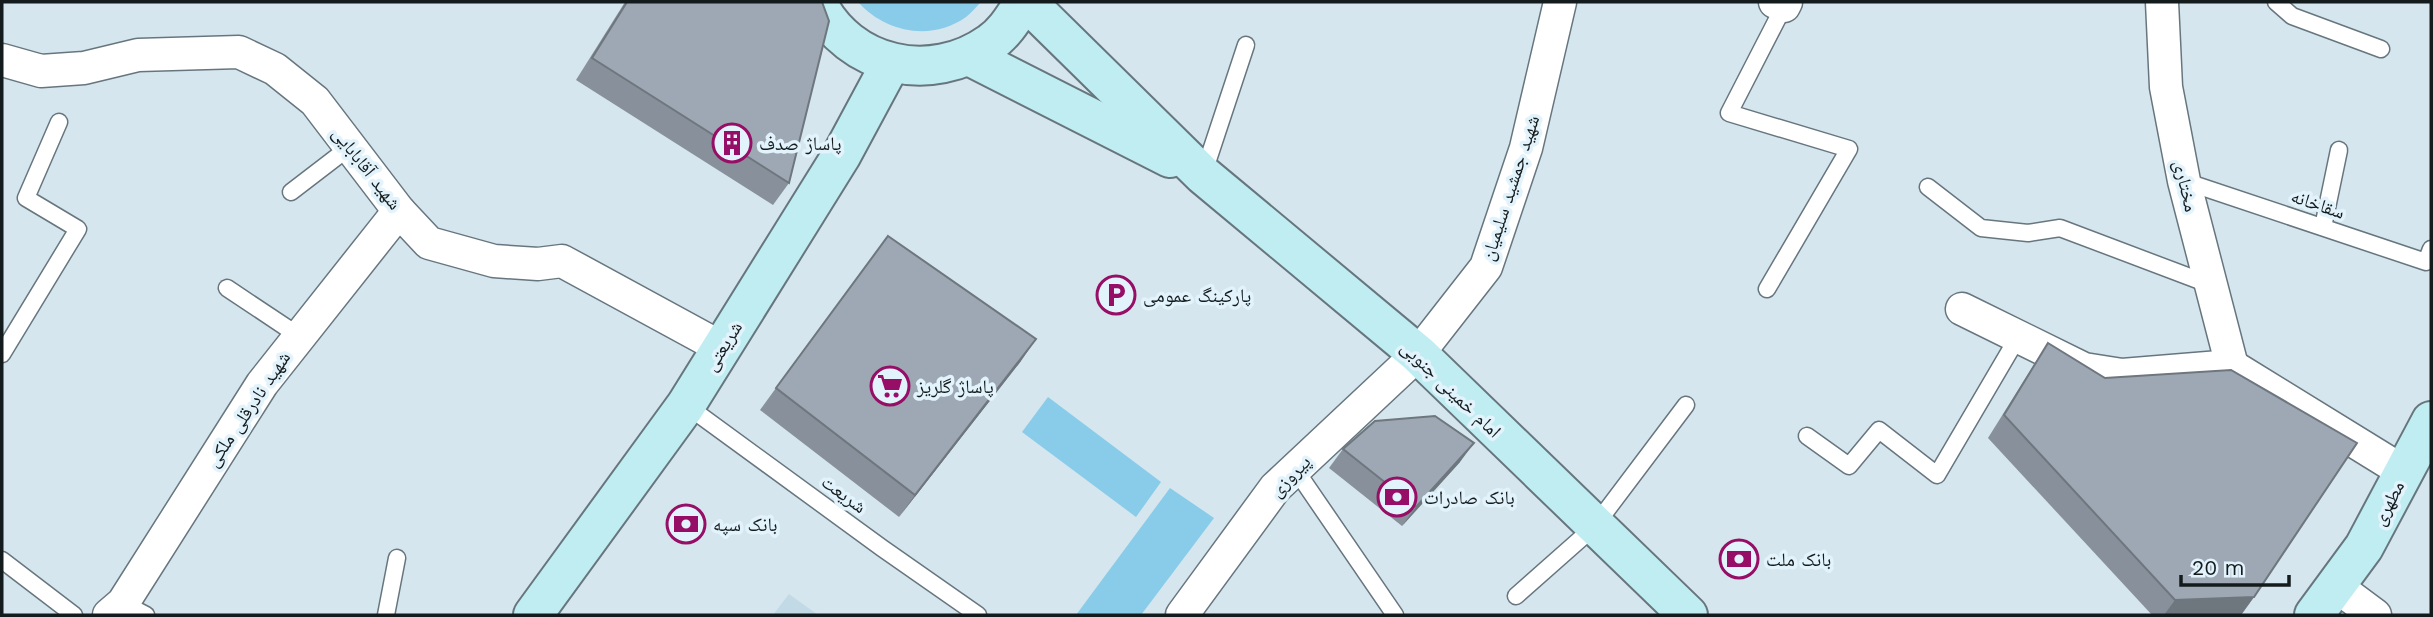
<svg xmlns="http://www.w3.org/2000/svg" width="2433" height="617" font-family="'Work Sans','Noto Naskh Arabic',sans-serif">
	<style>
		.built { fill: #c1dae6 }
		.green { fill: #88ccea }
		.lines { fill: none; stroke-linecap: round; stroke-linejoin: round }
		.lane-casing { stroke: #67767e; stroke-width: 19 }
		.street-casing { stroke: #67767e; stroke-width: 35 }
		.secondary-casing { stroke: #67767e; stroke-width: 42 }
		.lane { stroke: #fff; stroke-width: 16 }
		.street { stroke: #fff; stroke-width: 32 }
		.secondary { stroke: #bfedf1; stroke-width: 38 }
		.wall { fill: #87909b }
		.shaded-wall { fill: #6e767e }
		.building { fill: #9da8b4; stroke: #6e767e; stroke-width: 2 }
		.labels { text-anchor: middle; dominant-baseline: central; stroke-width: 7; stroke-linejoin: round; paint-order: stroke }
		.poi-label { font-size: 19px; fill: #141b1d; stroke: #e2f3fc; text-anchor: start }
		.street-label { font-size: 19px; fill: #141b1d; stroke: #e2f3fc }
	</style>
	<rect width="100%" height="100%" fill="#d5e6ee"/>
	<path class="built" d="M789 594 818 615H773Z"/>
	<g class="green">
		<path d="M858 2H981C976 7 971 13 966 17 931 42 885 32 858 2Z"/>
		<path d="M1048 397 1161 482 1136 517 1022 432Z"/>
		<path d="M1170 488 1214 518 1141 615H1076Z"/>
	</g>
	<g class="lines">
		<defs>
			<g id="lane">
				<path d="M2276 2 2292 16 2381 49"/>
				<path d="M1204 172 1246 45"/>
				<path d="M2184 181 2426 262 2431 249"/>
				<path d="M1928 187 1981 228 2028 233 2060 228 2211 285"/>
				<path d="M291 192 351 146"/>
				<path d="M2323 227 2339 150"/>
				<path d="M227 288 299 336"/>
				<path d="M1767 289 1849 149 1729 113 1784 6"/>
				<path d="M2 354 78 229 26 198 59 122"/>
				<path d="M686 405 882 548 978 615"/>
				<path d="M1807 436 1849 466 1879 430 1937 475 2018 337"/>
				<path d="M1295 469 1395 615"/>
				<path d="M2 560 74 615"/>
				<path d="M1516 596 1594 527 1686 405"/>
				<path d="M123 603 146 615"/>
				<path d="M386 615 397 558"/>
			</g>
			<g id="street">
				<path d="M1775 2 1784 6 1786 2"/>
				<path d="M2162 2 2166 87 2184 181 2232 366"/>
				<path d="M2 60 41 71 84 68 138 55 239 52 275 69 315 101 399 211 429 243 494 261 538 264 562 261 722 348"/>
				<path d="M1962 309 2084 369 2122 375 2232 366 2404 472"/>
				<path d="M2336 586 2375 615"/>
				<path d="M109 615 123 603 262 384 399 211"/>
				<path d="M1182 615 1275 488 1418 354 1486 267 1526 148 1560 2"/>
			</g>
			<g id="secondary">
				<path d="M817 2C849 67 931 85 990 43 1005 33 1014 17 1024 2"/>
				<path d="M1027 2 1203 175 1418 354 1688 615"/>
				<path d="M969 56 1170 158"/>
				<path d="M533 615 686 405 841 156 891 63"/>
				<path d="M2314 615 2364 547 2431 421"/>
			</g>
		</defs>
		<use href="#lane" class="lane-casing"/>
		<use href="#street" class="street-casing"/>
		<use href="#secondary" class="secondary-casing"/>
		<use href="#lane" class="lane"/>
		<use href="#street" class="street"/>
		<use href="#secondary" class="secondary"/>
	</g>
	<g class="wall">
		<path d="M625 2H822L789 183 773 205 576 80Z"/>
		<path d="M2048 343 2254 597 2241 615H2152L1988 438 2033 366Z"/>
		<path d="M1021 361 899 517 760 410 776 388Z"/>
		<path d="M1343 449 1460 462 1402 526 1329 468Z"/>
	</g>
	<g class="shaded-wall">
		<path d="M1036 339 1021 361 899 517 915 495Z"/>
		<path d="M1474 443 1460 462 1402 526 1416 507Z"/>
		<path d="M2254 597 2241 615H2164L2175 600Z"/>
	</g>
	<g class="building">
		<path d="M627 2H822L829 21 789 183 592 58Z"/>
		<path d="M888 236 1036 339 915 495 776 388Z"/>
		<path d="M2048 343 2105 378 2231 370 2357 443 2254 597 2175 600 2004 415Z"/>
		<path d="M1435 416 1474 443 1416 507 1343 449 1375 421Z"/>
	</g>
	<defs>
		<symbol id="building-ring" viewBox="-11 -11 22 22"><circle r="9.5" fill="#e2f3fc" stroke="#960e65" stroke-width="1.5"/><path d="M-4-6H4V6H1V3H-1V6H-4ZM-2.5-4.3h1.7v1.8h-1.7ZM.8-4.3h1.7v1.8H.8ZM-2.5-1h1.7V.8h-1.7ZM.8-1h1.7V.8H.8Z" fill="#960e65"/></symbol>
		<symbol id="parking-ring" viewBox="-11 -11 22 22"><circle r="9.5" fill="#e2f3fc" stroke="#960e65" stroke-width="1.5"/><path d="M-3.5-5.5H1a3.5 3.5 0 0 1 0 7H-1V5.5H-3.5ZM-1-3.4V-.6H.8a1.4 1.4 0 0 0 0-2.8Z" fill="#960e65"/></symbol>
		<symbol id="supermarket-ring" viewBox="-11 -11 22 22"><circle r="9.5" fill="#e2f3fc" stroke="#960e65" stroke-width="1.5"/><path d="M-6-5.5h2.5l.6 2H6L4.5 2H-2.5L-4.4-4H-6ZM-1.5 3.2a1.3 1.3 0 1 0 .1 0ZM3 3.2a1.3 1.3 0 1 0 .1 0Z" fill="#960e65"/></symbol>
		<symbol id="bank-ring" viewBox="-11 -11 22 22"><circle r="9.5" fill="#e2f3fc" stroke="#960e65" stroke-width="1.5"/><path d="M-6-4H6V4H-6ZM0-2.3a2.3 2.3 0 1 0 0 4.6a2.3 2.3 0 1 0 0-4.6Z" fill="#960e65"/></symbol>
	</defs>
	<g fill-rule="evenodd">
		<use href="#building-ring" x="710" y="121" width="44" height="44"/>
		<use href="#parking-ring" x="1094" y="273" width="44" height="44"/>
		<use href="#supermarket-ring" x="868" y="364" width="44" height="44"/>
		<use href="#bank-ring" x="1375" y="475" width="44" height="44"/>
		<use href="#bank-ring" x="664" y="502" width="44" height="44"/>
		<use href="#bank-ring" x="1717" y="537" width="44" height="44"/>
	</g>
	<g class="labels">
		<g class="poi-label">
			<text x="759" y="143">پاساژ صدف</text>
			<text x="1143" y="295">پارکینگ عمومی</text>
			<text x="917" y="386">پاساژ گلریز</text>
			<text x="1424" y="497">بانک صادرات</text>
			<text x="713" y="524">بانک سپه</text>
			<text x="1766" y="559">بانک ملت</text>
		</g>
		<g class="street-label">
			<text transform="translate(367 168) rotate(52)">شهید آقابابایی</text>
			<text transform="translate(2186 186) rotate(77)">مختاری</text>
			<text transform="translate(1510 188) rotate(-72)">شهید جمشید سلیمیان</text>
			<text transform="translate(2318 204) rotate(19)">سقاخانه</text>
			<text transform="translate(723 346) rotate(-58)">شریعتی</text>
			<text transform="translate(1451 389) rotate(44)">امام خمینی جنوبی</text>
			<text transform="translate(248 409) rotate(-56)">شهید نادرقلی ملکی</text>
			<text transform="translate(1290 476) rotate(-46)">پیروزی</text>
			<text transform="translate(844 494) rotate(36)">شریعت</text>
			<text transform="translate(2388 503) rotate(-62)">مطهری</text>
		</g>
	</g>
	<rect width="2433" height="617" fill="none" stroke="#141b1d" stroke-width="7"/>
	<path d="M2181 575v10h108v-10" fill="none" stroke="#141b1d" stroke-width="3.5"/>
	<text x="2192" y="575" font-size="21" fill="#141b1d" stroke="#e2f3fc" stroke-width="5" paint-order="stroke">20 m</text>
</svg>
